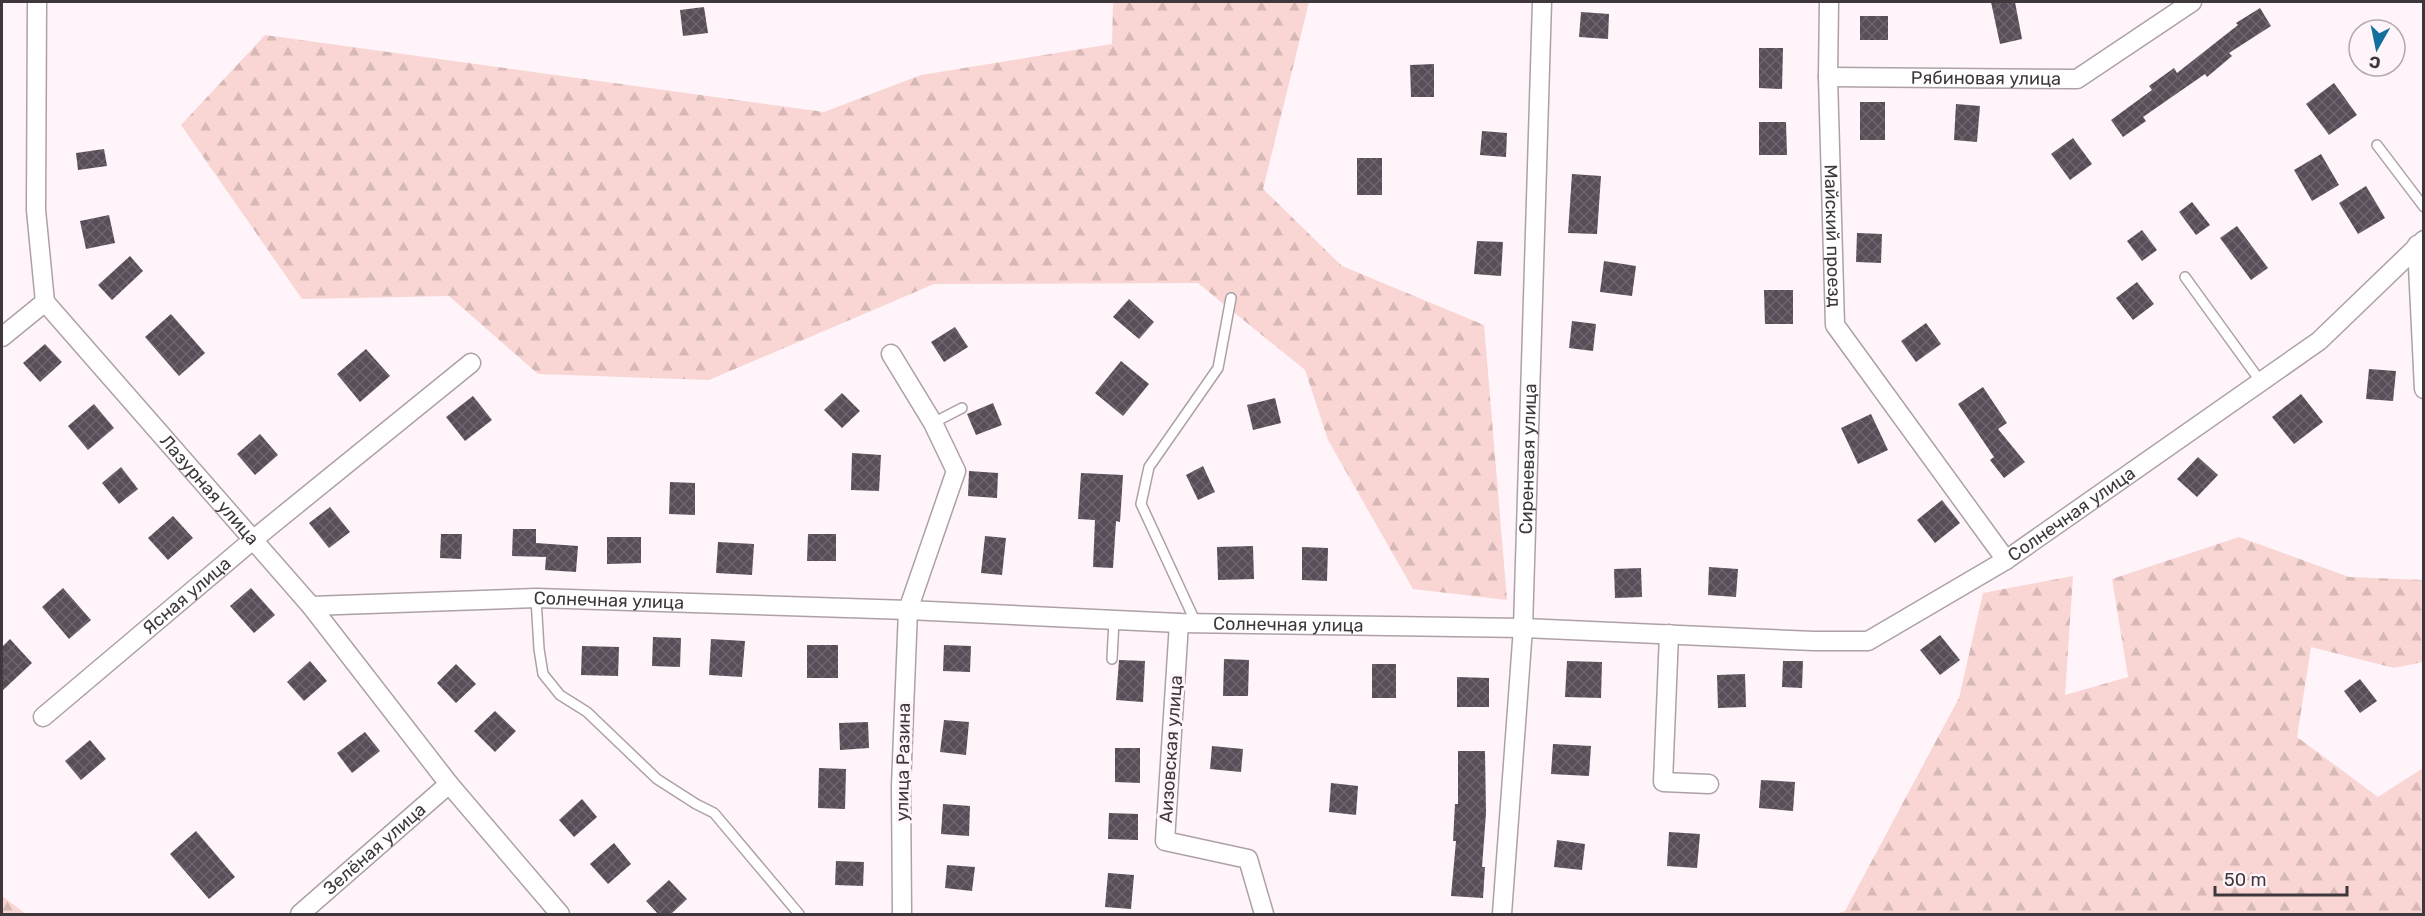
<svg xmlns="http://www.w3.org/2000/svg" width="2425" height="916" font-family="Rubik,sans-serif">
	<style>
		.forest { fill: url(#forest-firs) }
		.building { fill: url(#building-cross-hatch) }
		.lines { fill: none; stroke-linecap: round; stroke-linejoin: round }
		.lane-casing { stroke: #aea0a8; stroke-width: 12 }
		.street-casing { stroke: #aea0a8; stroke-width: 21 }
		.lane { stroke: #fff; stroke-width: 9 }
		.street { stroke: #fff; stroke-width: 18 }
		.labels { text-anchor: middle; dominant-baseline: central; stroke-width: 6; stroke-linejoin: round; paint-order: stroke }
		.street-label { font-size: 18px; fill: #3e383c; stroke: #fef4fa }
	</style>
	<defs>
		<pattern id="forest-firs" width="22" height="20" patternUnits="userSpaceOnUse" patternTransform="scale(1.5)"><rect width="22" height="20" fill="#f9d6d3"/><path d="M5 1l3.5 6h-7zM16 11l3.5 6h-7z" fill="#d6b8b6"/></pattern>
		<pattern id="building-cross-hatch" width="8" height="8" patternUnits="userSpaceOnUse" patternTransform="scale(1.5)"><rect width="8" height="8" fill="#574e58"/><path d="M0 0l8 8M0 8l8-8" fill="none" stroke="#6d656e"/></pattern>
	</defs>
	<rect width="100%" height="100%" fill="#fef4fa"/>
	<g class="forest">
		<path d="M1113 2H1309L1263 189 1342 266 1484 325 1507 600 1413 589 1328 440 1305 370 1198 283 934 284 709 380 538 374 449 296 302 299 181 125 265 35 824 112 921 75 1112 44Z"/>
		<path d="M2239 537 2349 577 2423 580V662L2394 668 2311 647 2297 737 2378 797 2423 768V914H1836L1845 911 1959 698 1983 593 2073 576 2065 695 2128 677 2112 579Z"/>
		<path d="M2 896 26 914H2Z"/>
	</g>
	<g class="building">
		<path d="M1991 2H2015L2022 39 2000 44Z"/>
		<path d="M704 7 708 33 683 36 680 10Z"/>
		<path d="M2260 8 2271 26 2229 53 2232 56 2207 77 2205 74 2143 117 2146 121 2123 137 2111 120 2152 90 2149 86 2174 68 2177 73 2238 25 2236 23Z"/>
		<path d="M1581 12 1609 14 1608 39 1579 37Z"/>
		<rect x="1860" y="16" width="28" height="24"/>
		<path d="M1759 48H1783L1782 89 1759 88Z"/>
		<path d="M1434 64V97H1411L1410 65Z"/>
		<path d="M2334 83 2357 115 2329 135 2306 104Z"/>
		<rect x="1860" y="102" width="25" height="38"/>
		<path d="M1956 104 1980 106 1977 142 1954 140Z"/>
		<path d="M1759 122H1786L1787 155H1759Z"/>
		<path d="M1482 131 1507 133 1506 157 1480 155Z"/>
		<path d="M2073 138 2092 164 2070 180 2051 154Z"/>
		<path d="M104 149 107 166 78 170 76 153Z"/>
		<path d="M2321 154 2339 185 2312 201 2294 170Z"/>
		<rect x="1357" y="158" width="25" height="37"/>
		<path d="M1572 174 1601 176 1597 234 1568 233Z"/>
		<path d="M2366 186 2385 218 2358 234 2339 203Z"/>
		<path d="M2192 202 2210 225 2196 235 2179 212Z"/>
		<path d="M109 215 115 243 86 249 80 221Z"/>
		<path d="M2237 226 2268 268 2251 280 2220 238Z"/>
		<path d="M2142 230 2157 250 2142 261 2127 241Z"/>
		<path d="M1857 233 1882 234 1881 263 1856 262Z"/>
		<path d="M1477 241 1503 242 1501 276 1474 274Z"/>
		<path d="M130 256 143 271 112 300 98 285Z"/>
		<path d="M1604 261 1636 266 1632 296 1600 292Z"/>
		<path d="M2137 282 2154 304 2133 320 2116 298Z"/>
		<path d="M1764 290H1793V324H1765Z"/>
		<path d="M1129 299 1154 322 1139 339 1113 317Z"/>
		<path d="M171 314 205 353 179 376 145 337Z"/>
		<path d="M1572 321 1596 324 1593 351 1569 348Z"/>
		<path d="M1926 323 1941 344 1916 362 1901 341Z"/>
		<path d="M955 327 968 347 944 362 931 342Z"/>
		<path d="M45 344 62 362 40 382 23 363Z"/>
		<path d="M366 349 390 376 360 402 337 374Z"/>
		<path d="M1121 361 1149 384 1123 416 1095 393Z"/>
		<path d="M2369 369 2396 371 2393 401 2366 399Z"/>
		<path d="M1983 387 2007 423 1998 429 2025 462 2004 478 1990 460 1994 457 1958 404Z"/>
		<path d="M842 393 860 411 842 428 824 410Z"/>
		<path d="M2301 394 2323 422 2294 444 2272 417Z"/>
		<path d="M473 396 492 420 465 441 446 417Z"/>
		<path d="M1275 398 1281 423 1253 430 1247 405Z"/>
		<path d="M993 403 1002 425 976 435 967 414Z"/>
		<path d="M94 404 114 428 88 450 68 426Z"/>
		<path d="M1871 414 1888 450 1858 464 1841 428Z"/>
		<path d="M260 434 278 455 255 475 237 454Z"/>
		<path d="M852 453 881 455 879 491 851 490Z"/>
		<path d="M2198 457 2218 475 2197 497 2177 479Z"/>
		<path d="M1203 466 1215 492 1198 500 1186 475Z"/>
		<path d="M121 467 138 489 119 504 102 483Z"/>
		<path d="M969 471 998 473 997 498 968 496Z"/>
		<path d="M1081 473 1123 475 1120 522 1116 521 1113 568 1093 567 1095 520 1078 519Z"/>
		<path d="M670 482 695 483V515L669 514Z"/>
		<path d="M1942 500 1960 523 1935 543 1917 520Z"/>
		<path d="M330 507 350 532 329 548 309 523Z"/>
		<path d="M173 516 193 538 168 560 148 538Z"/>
		<path d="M513 529H536V543L578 546 576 572 545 570 546 557 512 556Z"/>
		<path d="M441 534H462L461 559 440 558Z"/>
		<path d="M808 534H836V561H807Z"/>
		<path d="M985 536 1006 538 1002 575 981 573Z"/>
		<path d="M607 537H641V563L607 564Z"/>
		<path d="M718 542 754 544 752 575 716 573Z"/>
		<path d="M1253 546 1254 579 1218 580 1217 547Z"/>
		<path d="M1302 547 1328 548 1327 581 1302 580Z"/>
		<path d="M1709 567 1738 569 1736 597 1708 595Z"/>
		<path d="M1641 568 1642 597 1615 598 1614 569Z"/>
		<path d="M63 588 91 620 69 639 42 607Z"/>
		<path d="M251 588 275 615 254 633 230 606Z"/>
		<path d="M1940 635 1960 660 1940 675 1920 650Z"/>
		<path d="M653 637 681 638 680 667 652 666Z"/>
		<path d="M10 639 32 663 2 691V647Z"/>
		<path d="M711 639 745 641 742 677 709 675Z"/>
		<rect x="807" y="645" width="31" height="33"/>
		<path d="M944 645 971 646 970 672 943 671Z"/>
		<path d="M582 646 619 647 618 676 581 675Z"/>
		<path d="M1224 659 1249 660 1248 696H1223Z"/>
		<path d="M1119 660 1145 661 1143 702 1116 700Z"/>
		<path d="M310 661 327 681 304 701 287 682Z"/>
		<path d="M1567 661 1602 662 1601 698 1565 697Z"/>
		<path d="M1783 661H1803L1802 688 1782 687Z"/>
		<path d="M456 664 476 684 456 703 437 683Z"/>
		<rect x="1372" y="664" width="24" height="34"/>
		<path d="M1745 674 1746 707 1718 708 1717 675Z"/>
		<path d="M1457 677 1489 678V707H1457Z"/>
		<path d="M2360 679 2377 701 2360 713 2344 691Z"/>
		<path d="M495 711 516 731 495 752 474 731Z"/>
		<path d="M944 720 969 722 966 755 940 752Z"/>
		<path d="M868 722 869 748 840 750 839 723Z"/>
		<path d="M365 732 380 751 352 773 337 753Z"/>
		<path d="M90 740 106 759 81 780 65 761Z"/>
		<path d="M1553 744 1591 746 1589 776 1551 774Z"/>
		<path d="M1212 746 1243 749 1241 772 1210 769Z"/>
		<path d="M1115 748H1140V783L1115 782Z"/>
		<path d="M1458 751H1485L1486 813 1482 867H1485L1483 898 1451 896 1456 841H1453L1455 804H1458Z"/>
		<path d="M819 768 846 769 845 809 818 808Z"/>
		<path d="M1761 780 1795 782 1793 811 1759 808Z"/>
		<path d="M1331 783 1358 786 1356 815 1329 812Z"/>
		<path d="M582 799 597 817 574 837 559 820Z"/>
		<path d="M943 804 970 806 969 836 941 834Z"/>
		<path d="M1109 813 1138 814V840L1108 839Z"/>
		<path d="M196 831 235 877 209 899 170 854Z"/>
		<path d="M1669 832 1700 834 1697 868 1667 866Z"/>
		<path d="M1557 840 1585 844 1582 870 1554 867Z"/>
		<path d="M614 843 631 864 608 884 590 864Z"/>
		<path d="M836 861 864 862 863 886 835 885Z"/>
		<path d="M947 865 975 867 972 891 945 888Z"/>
		<path d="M1108 873 1134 875 1131 909 1105 907Z"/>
		<path d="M669 880 687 899 670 915H659L646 901Z"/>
	</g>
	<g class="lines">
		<defs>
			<g id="lane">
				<path d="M2377 145 2424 207"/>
				<path d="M2185 277 2261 382"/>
				<path d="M933 423 962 408"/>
				<path d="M536 598 539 649 543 674 560 695 587 712 657 779 696 804 714 813 799 914"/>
				<path d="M1196 623 1141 504 1149 467 1218 368 1231 298"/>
				<path d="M1112 659 1114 620"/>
			</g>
			<g id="street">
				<path id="s1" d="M37 2 36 210 45 302 311 606 449 784 560 914"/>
				<path id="s2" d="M1829 2 1828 77 1835 325 2006 560"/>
				<path id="s3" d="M1828 77 2077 79 2192 2"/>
				<path d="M2417 245 2424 389"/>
				<path d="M2 337 45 302"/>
				<path d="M891 354 933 423 956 471 908 610 901 786 902 914"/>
				<path id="s4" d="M311 606 536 598 908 610 1179 623 1523 628 1814 641H1868L2006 560 2319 341 2424 240"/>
				<path d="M1179 623 1165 841 1248 859 1264 914"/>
				<path d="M1669 634 1663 782 1709 784"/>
				<path id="s5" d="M43 717 254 539 471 363"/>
				<path id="s6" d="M300 914 449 784"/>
				<path id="s7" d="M1502 914 1523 628 1542 2"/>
			</g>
		</defs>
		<use href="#lane" class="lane-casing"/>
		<use href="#street" class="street-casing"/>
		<use href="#lane" class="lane"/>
		<use href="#street" class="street"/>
	</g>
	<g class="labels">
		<g class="street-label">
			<text stroke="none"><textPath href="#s3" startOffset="158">Рябиновая улица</textPath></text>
			<text stroke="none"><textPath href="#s2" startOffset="234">Майский проезд</textPath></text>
			<text stroke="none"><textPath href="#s7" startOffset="456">Сиреневая улица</textPath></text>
			<text stroke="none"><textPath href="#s1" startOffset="550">Лазурная улица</textPath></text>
			<text stroke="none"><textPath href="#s4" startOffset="1798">Солнечная улица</textPath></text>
			<text stroke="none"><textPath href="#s5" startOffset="188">Ясная улица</textPath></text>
			<text stroke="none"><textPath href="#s4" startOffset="298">Солнечная улица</textPath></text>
			<text stroke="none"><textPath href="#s4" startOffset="978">Солнечная улица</textPath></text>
			<text transform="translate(1171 749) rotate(-86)">Аизовская улица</text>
			<text transform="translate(903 762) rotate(-89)">улица Разина</text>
			<text stroke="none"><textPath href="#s6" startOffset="99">Зелёная улица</textPath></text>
		</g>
	</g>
	<rect width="2425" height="916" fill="none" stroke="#3e383c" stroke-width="6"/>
	<g transform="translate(2377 48) rotate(189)"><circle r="28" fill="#fef4fa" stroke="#b1a9ae" stroke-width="1.5"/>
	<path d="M0-4.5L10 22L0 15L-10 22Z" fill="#136f9e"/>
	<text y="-9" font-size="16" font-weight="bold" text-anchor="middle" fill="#3e383c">С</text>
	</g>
	<path d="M2215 886v9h132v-9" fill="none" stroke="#3e383c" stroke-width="3"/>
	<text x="2224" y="886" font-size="18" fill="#3e383c" stroke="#fef4fa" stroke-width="4.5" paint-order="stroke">50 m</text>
</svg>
